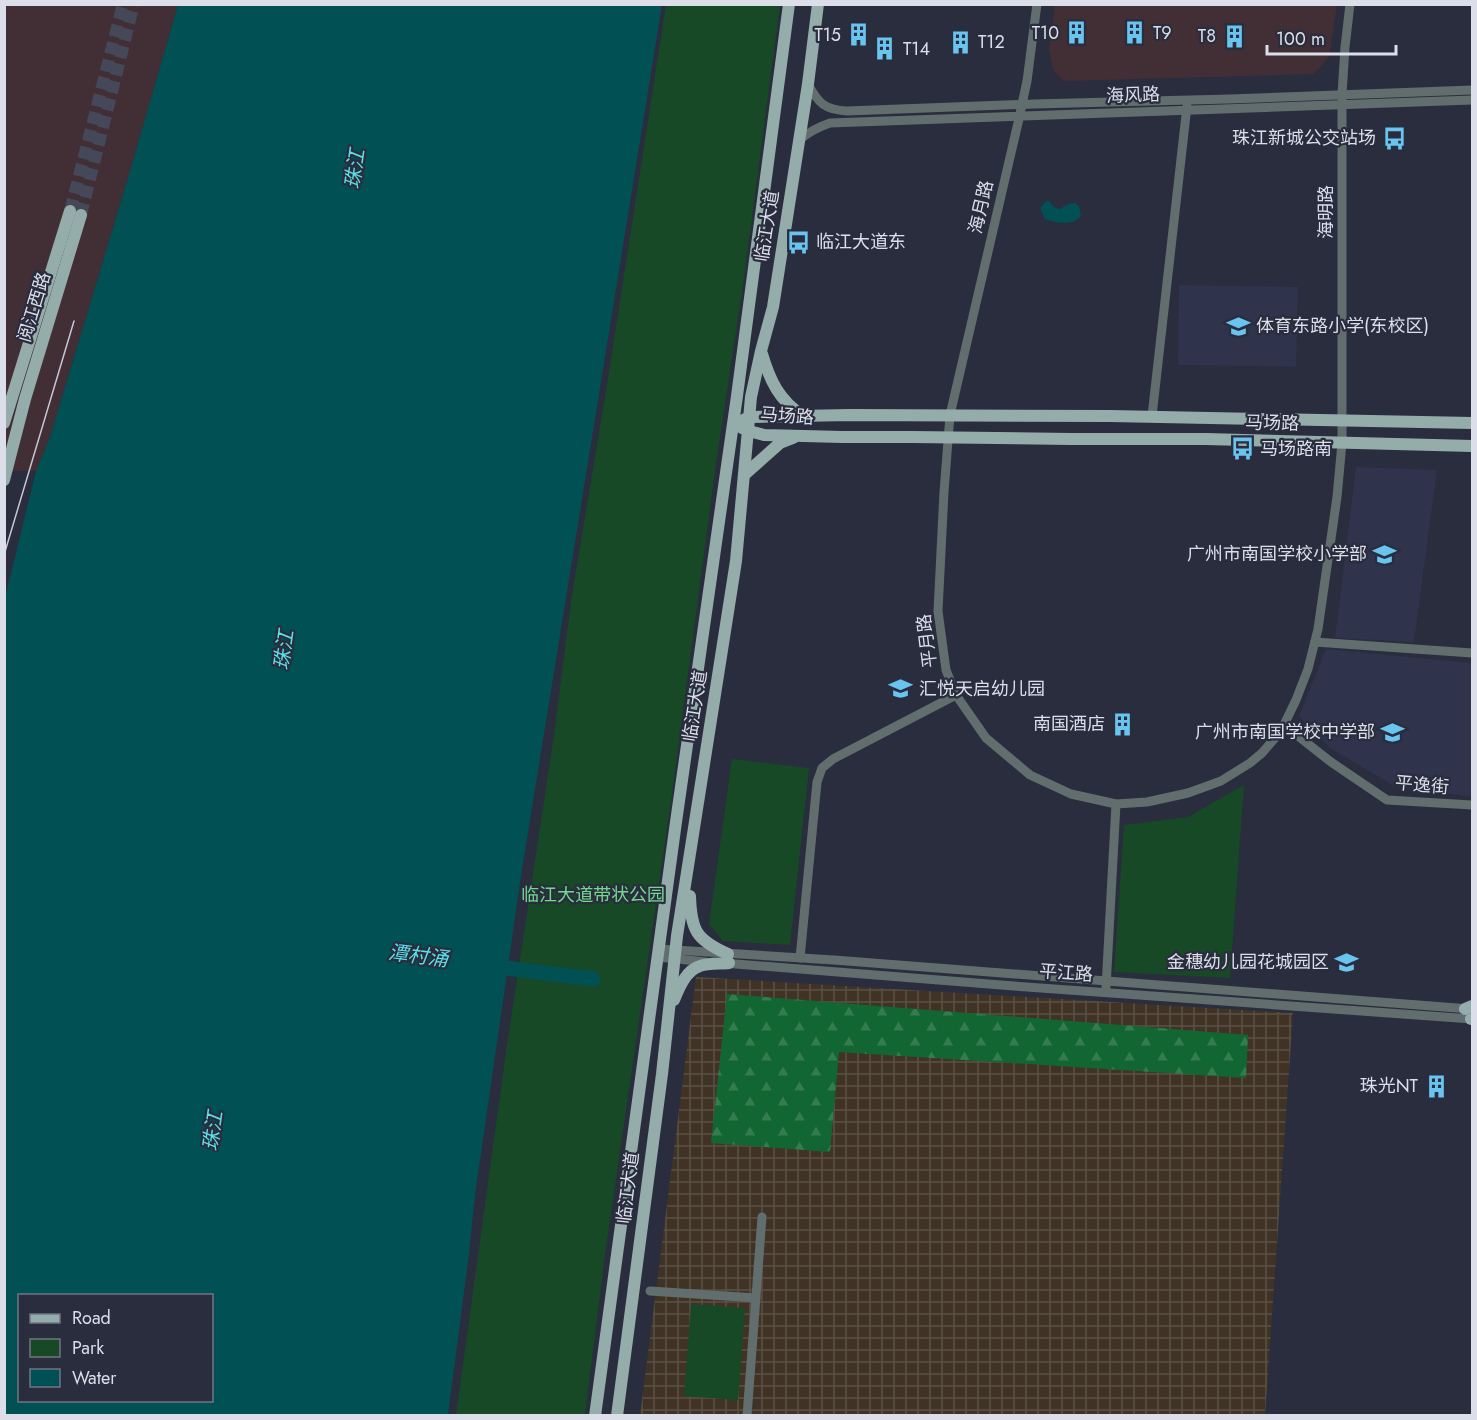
<svg xmlns="http://www.w3.org/2000/svg" width="1477" height="1420" font-family="Jost,'Noto Sans SC',sans-serif">
	<style>
		.commercial { fill: #422f36 }
		.industrial { fill: url(#industrial-grid) }
		.built { fill: #2f334b }
		.forest { fill: url(#forest-firs) }
		.park { fill: #174926 }
		.water { fill: #005054; fill-rule: evenodd }
		.lines { fill: none; stroke-linecap: round; stroke-linejoin: round }
		.river { stroke: #005054; stroke-width: 15 }
		.major-tunnel { stroke: #444858; stroke-width: 12; stroke-dasharray: 12 6; stroke-linecap: butt }
		.minor { stroke: #616e6d; stroke-width: 9 }
		.major { stroke: #94adab; stroke-width: 12 }
		.tram { stroke: #c5c7d4; stroke-width: 1.5 }
		.labels { text-anchor: middle; dominant-baseline: central; stroke-width: 4.5; stroke-linejoin: round; paint-order: stroke }
		.poi-label { font-size: 18px; fill: #dcdeea; stroke: #292d3e; text-anchor: end }
		.street-label { font-size: 18px; fill: #dcdeea; stroke: #292d3e }
		.park-label { font-size: 18px; fill: #72d88d; stroke: #292d3e }
		.water-label { font-size: 20px; font-style: italic; fill: #5cdfe6; stroke: #292d3e }
	</style>
	<defs>
		<pattern id="industrial-grid" width="8" height="8" patternUnits="userSpaceOnUse" patternTransform="scale(1.5)"><rect width="8" height="8" fill="#403325"/><path d="M0 4h8M4 0v8" fill="none" stroke="#5b5045"/></pattern>
		<pattern id="forest-firs" width="22" height="20" patternUnits="userSpaceOnUse" patternTransform="scale(1.5)"><rect width="22" height="20" fill="#126632"/><path d="M5 1l3.5 6h-7zM16 11l3.5 6h-7z" fill="#347b50"/></pattern>
	</defs>
	<rect width="100%" height="100%" fill="#292d3e"/>
	<g class="commercial">
		<path d="M5 5H178L127 181 50 437 36 471H5Z"/>
		<path d="M1055 5V4L1337 5 1329 57 1314 74 1064 81 1053 70 1049 49Z"/>
	</g>
	<path class="industrial" d="M696 977 1293 1013 1265 1415 640 1416Z"/>
	<g class="built">
		<path d="M1179 285 1298 287 1296 367 1178 365Z"/>
		<path d="M1356 467 1437 470 1414 642 1335 638Z"/>
		<path d="M1326 649 1472 663V797L1394 786 1330 748 1299 716Z"/>
	</g>
	<path class="forest" d="M727 994 1248 1035 1246 1078 839 1052 830 1152 711 1143Z"/>
	<g class="park">
		<path d="M666 5H780L743 285 716 464 671 801 605 1255 585 1415H456L507 1045 554 735 571 601 607 385Z"/>
		<path d="M732 759 809 768 790 945 723 941 709 924Z"/>
		<path d="M1244 785 1230 978 1114 972 1124 825 1188 817Z"/>
		<path d="M691 1304 745 1308 738 1400 684 1396Z"/>
	</g>
	<g class="water">
		<path d="M178 5H662L521 876 475 1195 469 1254 448 1415H5V598L36 471 50 437 127 181ZM20 1296H212V1400H20Z"/>
		<path d="M1046 201H1049C1061 217 1062 203 1075 203L1079 206 1081 216C1073 226 1056 223 1045 219L1040 208Z"/>
	</g>
	<g class="lines">
		<path class="river" d="M489 966 593 979"/>
		<g class="major-tunnel">
			<path d="M70 211 123 4"/>
			<path d="M81 215 134 4"/>
		</g>
		<g class="minor">
			<path d="M1037 4 1027 81 1018 123 950 415 944 492 938 611 946 670 956 695 986 738 1030 775 1071 794 1116 804 1147 802 1188 793 1221 781 1250 763 1262 753 1281 731 1296 700 1308 669 1318 629 1337 497 1342 443V94L1345 47 1350 4"/>
			<path d="M808 84C818 103 825 110 847 111L1034 104 1229 99 1472 90"/>
			<path d="M799 140C809 132 818 127 830 123L1472 100"/>
			<path d="M1152 416 1187 106"/>
			<path d="M1315 642 1472 653"/>
			<path d="M1284 725 1331 762 1387 800 1472 805"/>
			<path d="M659 949 834 960 1470 1009"/>
			<path d="M658 957 706 962"/>
			<path d="M800 958 817 782 822 768 833 759 956 695"/>
			<path d="M723 963 1014 986 1472 1019"/>
			<path d="M1106 987 1116 804"/>
			<path d="M650 1291 756 1298"/>
			<path d="M747 1416 762 1217"/>
		</g>
		<g class="major">
			<path d="M762 354C770 381 779 400 803 416"/>
			<path d="M743 420 750 417 849 415 1110 416 1472 423"/>
			<path d="M4 423 70 211"/>
			<path d="M742 428 749 431 764 435 842 437H912L1072 439H1206L1472 446"/>
			<path d="M744 475 780 443 793 438"/>
			<path d="M4 480 25 399 81 215"/>
			<path d="M690 896C691 930 696 940 728 954"/>
			<path d="M674 1000C679 988 686 970 700 966 708 963 720 964 729 963"/>
			<path d="M1465 1009 1472 1006"/>
			<path d="M1471 1019H1472"/>
			<path d="M595 1416 676 822 737 396 789 4"/>
			<path d="M617 1416 662 1074 677 936 736 561 751 397 761 351 773 307 808 84 818 4"/>
		</g>
		<path class="tram" d="M4 555 74 321"/>
	</g>
	<defs>
		<symbol id="building-bare" viewBox="-9 -9 18 18"><path d="M-4-6H4V6H1V3H-1V6H-4ZM-2.5-4.3h1.7v1.8h-1.7ZM.8-4.3h1.7v1.8H.8ZM-2.5-1h1.7V.8h-1.7ZM.8-1h1.7V.8H.8Z" fill="#69c4f0" stroke="#292d3e" stroke-width="2.5" paint-order="stroke"/></symbol>
		<symbol id="bus-bare" viewBox="-9 -9 18 18"><path d="M-5-6H5V4H4V6H2V4H-2V6H-4V4H-5ZM-3.5-4V0h7V-4ZM-3.5 1.2v1.5H-2V1.2ZM2 1.2v1.5H3.5V1.2Z" fill="#69c4f0" stroke="#292d3e" stroke-width="2.5" paint-order="stroke"/></symbol>
		<symbol id="school-bare" viewBox="-9 -9 18 18"><path d="M0-5L7-2L0 1L-7-2ZM-4 1L0 2.5L4 1V4Q0 6-4 4Z" fill="#69c4f0" stroke="#292d3e" stroke-width="2.5" paint-order="stroke"/></symbol>
	</defs>
	<g fill-rule="evenodd">
		<use href="#building-bare" x="1060" y="16" width="33" height="33"/>
		<use href="#building-bare" x="1118" y="16" width="33" height="33"/>
		<use href="#building-bare" x="842" y="18" width="33" height="33"/>
		<use href="#building-bare" x="1218" y="20" width="33" height="33"/>
		<use href="#building-bare" x="944" y="26" width="33" height="33"/>
		<use href="#building-bare" x="868" y="32" width="33" height="33"/>
		<use href="#bus-bare" x="1378" y="122" width="33" height="33"/>
		<use href="#bus-bare" x="782" y="226" width="33" height="33"/>
		<use href="#school-bare" x="1222" y="310" width="33" height="33"/>
		<use href="#bus-bare" x="1226" y="432" width="33" height="33"/>
		<use href="#school-bare" x="1368" y="538" width="33" height="33"/>
		<use href="#school-bare" x="884" y="672" width="33" height="33"/>
		<use href="#building-bare" x="1106" y="708" width="33" height="33"/>
		<use href="#school-bare" x="1376" y="716" width="33" height="33"/>
		<use href="#school-bare" x="1330" y="946" width="33" height="33"/>
		<use href="#building-bare" x="1420" y="1070" width="33" height="33"/>
	</g>
	<g class="labels">
		<g class="poi-label">
			<text x="1059" y="33">T10</text>
			<text x="1153" y="33" text-anchor="start">T9</text>
			<text x="841" y="35">T15</text>
			<text x="1216" y="36">T8</text>
			<text x="978" y="42" text-anchor="start">T12</text>
			<text x="903" y="49" text-anchor="start">T14</text>
			<text x="1376" y="138">珠江新城公交站场</text>
			<text x="816" y="242" text-anchor="start">临江大道东</text>
			<text x="1256" y="326" text-anchor="start">体育东路小学(东校区)</text>
			<text x="1260" y="449" text-anchor="start">马场路南</text>
			<text x="1367" y="554">广州市南国学校小学部</text>
			<text x="919" y="689" text-anchor="start">汇悦天启幼儿园</text>
			<text x="1105" y="724">南国酒店</text>
			<text x="1375" y="732">广州市南国学校中学部</text>
			<text x="1329" y="962">金穗幼儿园花城园区</text>
			<text x="1418" y="1086">珠光NT</text>
		</g>
		<g class="street-label">
			<text transform="translate(1133 95) rotate(-2)">海风路</text>
			<text transform="translate(981 207) rotate(-77)">海月路</text>
			<text transform="translate(1326 212) rotate(-90)">海明路</text>
			<text transform="translate(767 226) rotate(-81)">临江大道</text>
			<text transform="translate(34 307) rotate(-73)">阅江西路</text>
			<text transform="translate(787 416) rotate(4)">马场路</text>
			<text transform="translate(1272 423) rotate(1)">马场路</text>
			<text transform="translate(927 641) rotate(-97)">平月路</text>
			<text transform="translate(695 706) rotate(-81)">临江大道</text>
			<text transform="translate(1422 785) rotate(5)">平逸街</text>
			<text transform="translate(1066 973) rotate(4)">平江路</text>
			<text transform="translate(628 1188) rotate(-83)">临江大道</text>
		</g>
		<g class="park-label">
			<text x="593" y="895">临江大道带状公园</text>
		</g>
		<g class="water-label">
			<text transform="translate(355 169) rotate(-82)">珠江</text>
			<text transform="translate(284 650) rotate(-82)">珠江</text>
			<text transform="translate(418 956) rotate(7)">潭村涌</text>
			<text transform="translate(213 1131) rotate(-82)">珠江</text>
		</g>
	</g>
	<rect width="1477" height="1420" fill="none" stroke="#dcdeea" stroke-width="12"/>
	<rect x="18" y="1294" width="195" height="108" fill="#292d3e" stroke="#717483" stroke-width="1.5"/>
	<rect x="30" y="1314" width="30" height="9" fill="#94adab" stroke="#717483" stroke-width="1.5"/>
	<text x="72" y="1324" font-size="18" fill="#dcdeea">Road</text>
	<rect x="30" y="1339" width="30" height="18" fill="#174926" stroke="#717483" stroke-width="1.5"/>
	<text x="72" y="1354" font-size="18" fill="#dcdeea">Park</text>
	<rect x="30" y="1369" width="30" height="18" fill="#005054" stroke="#717483" stroke-width="1.5"/>
	<text x="72" y="1384" font-size="18" fill="#dcdeea">Water</text>
	<path d="M1267 45v9h129v-9" fill="none" stroke="#dcdeea" stroke-width="3"/>
	<text x="1276" y="45" font-size="18" fill="#dcdeea" stroke="#292d3e" stroke-width="4.5" paint-order="stroke">100 m</text>
</svg>
